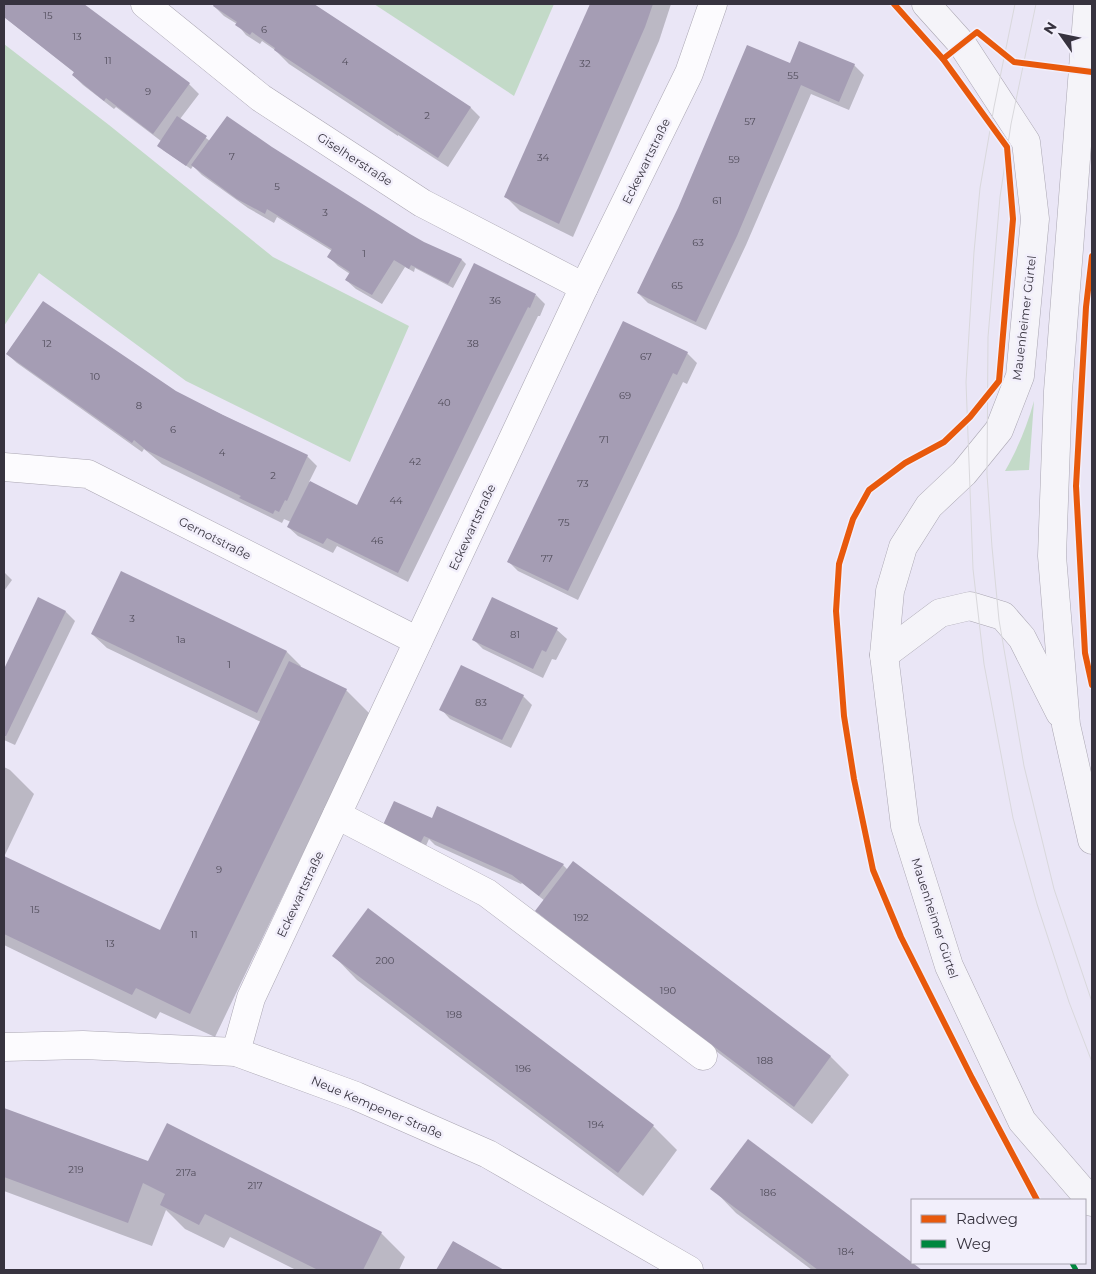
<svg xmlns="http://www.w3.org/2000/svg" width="1096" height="1274" font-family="Montserrat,sans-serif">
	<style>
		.green { fill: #c3dac8 }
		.shadow { fill: #0003 }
		.building { fill: #a59db4 }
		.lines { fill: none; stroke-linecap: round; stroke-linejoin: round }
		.minor-casing { stroke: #aaa6b2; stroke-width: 29 }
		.secondary-casing { stroke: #aaa6b2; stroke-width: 29 }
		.minor { stroke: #fcfbfe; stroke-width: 28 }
		.secondary { stroke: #f5f4f9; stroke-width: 28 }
		.tram { stroke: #d9d8dc; stroke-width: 1 }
		.quiet { stroke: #00873e; stroke-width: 5; stroke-dasharray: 10 5; stroke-linecap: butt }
		.cycleway-casing { stroke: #f2effb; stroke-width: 9 }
		.cycleway { stroke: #e8590c; stroke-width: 6 }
		.labels { text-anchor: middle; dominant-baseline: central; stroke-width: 5; stroke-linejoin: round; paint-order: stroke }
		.number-label { font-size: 10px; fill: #524e5c }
		.street-label { font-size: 12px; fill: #37333f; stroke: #f2effb }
	</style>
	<rect width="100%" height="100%" fill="#eae6f6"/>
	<g class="green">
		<path d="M374 4H554L514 96Z"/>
		<path d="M4 44 109 125 273 257 409 326 350 462 186 381 39 273 4 326Z"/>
		<path d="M1034 401 1029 470 1005 471C1018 448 1027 426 1034 401Z"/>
	</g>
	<g class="shadow">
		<path d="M4 4H82L189 84 199 94 180 119 210 141 272 148 423 243 462 260 466 264 453 288 415 268 414 272 405 267 382 304 356 289 346 280 350 274 338 266 329 257 332 251 277 217 274 223 248 208 202 175 193 166 191 169 163 150 161 141 116 107 114 109 83 85 73 75 75 73 4 17Z"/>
		<path d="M216 4H312L471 108 480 117 448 167 398 135V136L289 64 275 50 262 41 260 44 246 35 237 24 224 16 214 6Z"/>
		<path d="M591 4H671L659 41 573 237 520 211 506 197Z"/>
		<path d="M790 64 854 65 864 75 849 110 811 94 746 245 706 330 648 303 638 293Z"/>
		<path d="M536 295 545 304 540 316H538L408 582 337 546 333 553 298 536 288 527 291 522 284 519 282 523 162 464 144 449 142 452 17 363 7 354 175 392 307 456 317 466 309 482 357 507Z"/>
		<path d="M624 323 687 353 697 363 687 384 683 382 578 600 518 571 509 562Z"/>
		<path d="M4 572 12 580 4 591Z"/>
		<path d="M39 599 66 612 75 621 15 745 4 740V672Z"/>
		<path d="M557 630 567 639 556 660 552 659 543 678 483 649 473 639Z"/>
		<path d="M92 634 287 652 301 666 300 668 346 690 370 714 215 1037 160 1012 156 1019 4 945V857L160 932 261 722 107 648Z"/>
		<path d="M523 696 532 705 511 748 450 719 441 709Z"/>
		<path d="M4 767 10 770 34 794 4 857Z"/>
		<path d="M432 820 563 865 568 870 573 862 831 1057 849 1075 812 1124 555 929 537 911 545 901 522 883 521 884 435 845 429 839 425 848 388 831Z"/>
		<path d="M333 955 653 1126 677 1150 643 1196 357 980Z"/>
		<path d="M4 1109 149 1162 381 1233 405 1257 399 1270H296L230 1237 224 1248 185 1229 166 1210 152 1246 4 1191Z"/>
		<path d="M748 1141 919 1270H812L736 1213 712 1188Z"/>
		<path d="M454 1242 502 1270H437Z"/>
	</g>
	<g class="building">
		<path d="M4 4H84L190 83 153 134 106 98 104 101 72 75 74 72 4 17Z"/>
		<path d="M214 4H314L471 107 438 158 274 50 275 48 252 32 250 35 235 25 237 22 213 6Z"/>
		<path d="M590 4H653L645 27 559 224 504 197Z"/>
		<path d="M799 41 855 64 839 102 801 85 737 236 696 322 637 293 678 208 747 45 790 63Z"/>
		<path d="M177 116 207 136 186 166 157 146Z"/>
		<path d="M227 116 272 147 410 234 424 242 462 259 448 284 411 265 409 269 394 260 372 295 345 280 350 272 327 257 332 249 267 209 265 214 237 199 191 165Z"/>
		<path d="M474 263 536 294 530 308 528 307 493 377 398 573 327 538 323 544 287 527 310 481 357 505Z"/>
		<path d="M43 301 176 391 223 415 308 455 287 501 285 500 279 512 275 510 273 514 239 498 241 496 146 450 134 440 132 443 6 354Z"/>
		<path d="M623 321 688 352 677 375 673 373 568 591 507 562Z"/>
		<path d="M121 571 287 651 257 713 91 634Z"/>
		<path d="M38 597 66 611 6 736H4V669Z"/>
		<path d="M492 597 558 628 546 652 542 650 533 669 472 640Z"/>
		<path d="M289 661 347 689 190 1014 136 988 132 995 4 934V856L160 930Z"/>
		<path d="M461 665 524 695 502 740 439 710Z"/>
		<path d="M394 801 432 818 437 806 564 864 539 896 512 875 424 836 420 844 382 827Z"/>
		<path d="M573 861 831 1056 794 1107 535 911Z"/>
		<path d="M368 908 654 1125 618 1173 332 956Z"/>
		<path d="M4 1108 148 1161 167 1123 382 1232 363 1270H318L205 1214 199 1225 160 1205 165 1194 143 1183 128 1223 4 1177Z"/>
		<path d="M748 1139 922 1270H818L710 1189Z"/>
		<path d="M453 1241 504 1270H436Z"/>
	</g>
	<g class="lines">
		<defs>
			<g id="minor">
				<path d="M145 4 261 98 422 203 584 287"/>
				<path d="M4 467 88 474 418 641"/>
				<path d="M337 815 487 893 703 1056"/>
				<path d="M4 1047 83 1045 236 1052 356 1096 488 1154 689 1270"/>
				<path d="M236 1052 251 998 584 287 689 73 713 4"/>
			</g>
			<g id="secondary">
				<path d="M926 4 962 44 1026 142 1035 219 1020 376 999 430 964 473 929 506 903 547 890 591 884 655 905 826 949 966 1022 1121 1092 1202"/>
				<path d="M1088 4 1058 391 1052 556 1066 725 1092 840"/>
				<path d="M884 655 940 613 970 606 1003 616 1022 638 1060 713"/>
			</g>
		</defs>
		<use href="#minor" class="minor-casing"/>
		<use href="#secondary" class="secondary-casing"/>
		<use href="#minor" class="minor"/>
		<use href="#secondary" class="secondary"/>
		<g class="tram">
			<path d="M1015 4 994 107 980 188 974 252 966 382 973 569 984 664 1013 818 1037 904 1069 1002 1092 1062"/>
			<path d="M1036 4 1011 124 1000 197 988 337 987 474 992 547 999 620 1024 766 1054 889 1092 1002"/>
		</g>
		<path class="quiet" d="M1072 1263 1076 1270"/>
		<defs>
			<g id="cycleway">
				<path d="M894 4 943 59 1007 147 1013 219 999 381 970 417 944 442 905 463 869 490 853 519 839 564 836 611 844 716 854 779 873 870 901 937 972 1078 1037 1200"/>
				<path d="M943 59 977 32 1014 62 1092 72"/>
				<path d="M1092 256 1086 307 1076 486 1085 653 1092 685"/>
			</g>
		</defs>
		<use href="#cycleway" class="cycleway-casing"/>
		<use href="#cycleway" class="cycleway"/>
	</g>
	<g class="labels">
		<g class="number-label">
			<text x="48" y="15">15</text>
			<text x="264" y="29">6</text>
			<text x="77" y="36">13</text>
			<text x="108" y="60">11</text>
			<text x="345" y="61">4</text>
			<text x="585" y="63">32</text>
			<text x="793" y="75">55</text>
			<text x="148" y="91">9</text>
			<text x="427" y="115">2</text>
			<text x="750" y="121">57</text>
			<text x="232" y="156">7</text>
			<text x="543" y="157">34</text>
			<text x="734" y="159">59</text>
			<text x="277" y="186">5</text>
			<text x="717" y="200">61</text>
			<text x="325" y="212">3</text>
			<text x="698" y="242">63</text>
			<text x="364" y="253">1</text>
			<text x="677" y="285">65</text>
			<text x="495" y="300">36</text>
			<text x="47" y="343">12</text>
			<text x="473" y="343">38</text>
			<text x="646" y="356">67</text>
			<text x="95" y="376">10</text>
			<text x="625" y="395">69</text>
			<text x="444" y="402">40</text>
			<text x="139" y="405">8</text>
			<text x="173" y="429">6</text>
			<text x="604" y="439">71</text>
			<text x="222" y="452">4</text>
			<text x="415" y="461">42</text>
			<text x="273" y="475">2</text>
			<text x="583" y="483">73</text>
			<text x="396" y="500">44</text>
			<text x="564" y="522">75</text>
			<text x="377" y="540">46</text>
			<text x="547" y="558">77</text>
			<text x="132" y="618">3</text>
			<text x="515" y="634">81</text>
			<text x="181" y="639">1a</text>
			<text x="229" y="664">1</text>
			<text x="481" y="702">83</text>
			<text x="219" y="869">9</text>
			<text x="35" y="909">15</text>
			<text x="581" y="917">192</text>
			<text x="194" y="934">11</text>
			<text x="110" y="943">13</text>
			<text x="385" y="960">200</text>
			<text x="668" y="990">190</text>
			<text x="454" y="1014">198</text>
			<text x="765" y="1060">188</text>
			<text x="523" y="1068">196</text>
			<text x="596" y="1124">194</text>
			<text x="76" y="1169">219</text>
			<text x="186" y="1172">217a</text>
			<text x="255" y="1185">217</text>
			<text x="768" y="1192">186</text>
			<text x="846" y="1251">184</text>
		</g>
		<g class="street-label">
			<text transform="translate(355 159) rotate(33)">Giselherstraße</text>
			<text transform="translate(646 161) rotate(-64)">Eckewartstraße</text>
			<text transform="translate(1024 318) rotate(-83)">Mauenheimer Gürtel</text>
			<text transform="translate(472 527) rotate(-65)">Eckewartstraße</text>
			<text transform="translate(215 538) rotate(27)">Gernotstraße</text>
			<text transform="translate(300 894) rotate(-65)">Eckewartstraße</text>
			<text transform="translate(935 918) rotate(72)">Mauenheimer Gürtel</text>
			<text transform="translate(377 1107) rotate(23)">Neue Kempener Straße</text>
		</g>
	</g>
	<rect width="1096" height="1274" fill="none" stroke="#37333f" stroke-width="10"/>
	<rect x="911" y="1199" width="175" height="65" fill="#f2effb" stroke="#a7a4b0"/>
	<rect x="921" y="1215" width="25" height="8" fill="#e8590c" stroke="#a7a4b0"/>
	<text x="956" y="1224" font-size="15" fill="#37333f">Radweg</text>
	<rect x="921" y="1240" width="25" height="8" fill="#00873e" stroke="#a7a4b0"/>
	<text x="956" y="1249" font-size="15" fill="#37333f">Weg</text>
	<g transform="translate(1061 35) rotate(303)" stroke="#f2effb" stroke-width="4" paint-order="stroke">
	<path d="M0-4L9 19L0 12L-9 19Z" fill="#37333f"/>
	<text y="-8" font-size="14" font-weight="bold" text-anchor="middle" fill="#37333f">N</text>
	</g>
</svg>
